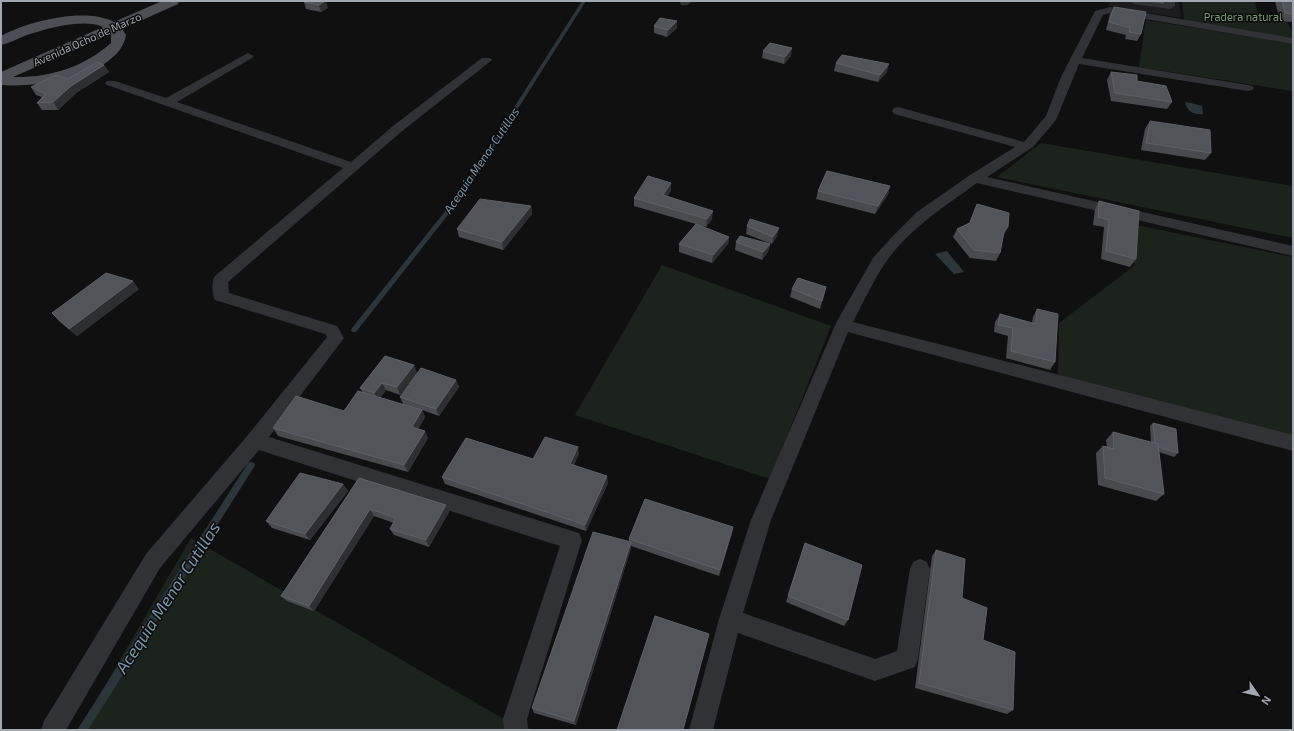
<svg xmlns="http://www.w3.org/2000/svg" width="1294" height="731" font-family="'Exo 2',sans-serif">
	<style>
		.built { fill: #1c1c1e }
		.green { fill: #1c231d }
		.water { fill: #2c353a }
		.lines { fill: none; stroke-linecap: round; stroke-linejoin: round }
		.stream { fill: #2c353a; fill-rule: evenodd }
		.minor { fill: #313236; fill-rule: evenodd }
		.primary { fill: #4d4f54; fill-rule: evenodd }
		.wall { fill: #484a4e }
		.shaded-wall { fill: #2d2f31 }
		.building { fill: #515459; stroke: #5e6167 }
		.labels { text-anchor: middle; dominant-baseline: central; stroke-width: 3; stroke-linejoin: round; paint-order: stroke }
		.far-park-label { font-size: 11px; fill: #7a9b7a; stroke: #0b0b0c }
		.far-street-label { font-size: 11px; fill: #a2a7b1; stroke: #0b0b0c }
		.far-water-label { font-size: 12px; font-style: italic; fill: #7a97aa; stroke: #0b0b0c }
		.near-water-label { font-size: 17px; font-style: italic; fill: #7a97aa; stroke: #0b0b0c }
	</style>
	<rect width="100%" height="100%" fill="#101011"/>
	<path class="built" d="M1110 1H1179L1181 18 1109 6Z"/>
	<g class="green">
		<path d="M1182 1H1255L1258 16 1287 22 1293 33V38L1184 21Z"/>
		<path d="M1146 20 1293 44V91L1139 67Z"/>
		<path d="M1041 143 1293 186V238L997 177Z"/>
		<path d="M1136 225 1293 257V436L1058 376 1059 323 1134 266Z"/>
		<path d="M662 265 831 326 770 479 575 415Z"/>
		<path d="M191 538 509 722 534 730H79Z"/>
	</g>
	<g class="water">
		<path d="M1187 102 1202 106 1203 114C1194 115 1188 112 1185 103Z"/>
		<path d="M947 251 964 272 954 274 935 254Z"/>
	</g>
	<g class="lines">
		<g class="stream">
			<path d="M582 1H586L462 197 356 332H352L351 330 352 328 458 195Z"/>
			<path d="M251 462 254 463 255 465 254 467 88 730H77L248 463Z"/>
		</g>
		<g class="minor">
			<path d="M681 1H692C689 5 687 6 681 5L680 3Z"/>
			<path d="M1129 1 1165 2V1H1175V6L1170 9 1134 4Z"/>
			<path d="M1110 7 1293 38V44L1110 13 1103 15 1082 58 1248 85 1252 86 1254 88 1252 90 1248 91 1079 64 1056 120 1033 147 987 177 1293 246V256L977 183C944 207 907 230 884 265 872 283 863 303 853 322L1293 435V451L848 332 771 520 743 613 875 659 897 651 910 569 913 562 920 559 927 562 930 569 918 659 915 667 875 681 738 633 713 730H689L719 619 751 520 837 321 873 258 890 239 917 212 970 175 1015 147 894 114 892 111 894 108 898 107 1024 142 1046 116 1061 77 1094 13 1095 11Z"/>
			<path d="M248 53 254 56 252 58 177 102 351 162 393 126 482 58H490L492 60 401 132 228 282 229 293 337 326 344 338 269 437 579 533 582 540 527 719 528 730H504L503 719 560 546 259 450 160 568 66 730H41L44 721 146 554 248 435 327 337 325 334 215 300C212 294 211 282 215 276L343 168 107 85 105 83 107 81H115L166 98Z"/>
		</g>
		<path class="primary" d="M162 1H179L178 4 122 29 126 35C119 77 35 88 1 85V72L103 27C85 18 48 28 30 34 20 37 11 43 1 45V36C29 21 85 7 114 22ZM111 34V43C84 67 49 78 13 77Z"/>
	</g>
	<g class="wall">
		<path d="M306 1 328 8 321 12 306 9 304 2Z"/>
		<path d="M1146 1H1165L1163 4Z"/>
		<path d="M1275 1H1293V22L1280 21Z"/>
		<path d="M1114 7 1141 34 1137 41 1125 39 1126 35 1106 30 1110 14Z"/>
		<path d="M677 21V28L667 37 654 33V26Z"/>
		<path d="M763 51 791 56 784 64 762 58Z"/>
		<path d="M836 63 887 72 878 82 834 71Z"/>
		<path d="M104 65 109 72 76 93 58 110H42L37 103 42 97 36 95 31 87 68 79Z"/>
		<path d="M1111 72 1137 81 1172 102 1167 109 1111 101 1107 80Z"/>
		<path d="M1150 121 1211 153 1205 160 1141 150 1145 129Z"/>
		<path d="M671 183V191L667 196 712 219 706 227 634 206V198Z"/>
		<path d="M890 186 888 194 875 214 816 199 818 191Z"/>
		<path d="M1099 201 1136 259 1130 267 1101 259 1104 227 1093 225 1095 209Z"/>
		<path d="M977 204 1004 235 1003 237 1000 253 996 261 970 258 953 237 957 229 969 223Z"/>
		<path d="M531 206 532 214 503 250 459 237 457 229Z"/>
		<path d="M747 226 777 236 772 244 746 234Z"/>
		<path d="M729 237 728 244 712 263 679 252V244Z"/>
		<path d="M736 242 770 244 768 252 762 260 735 250Z"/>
		<path d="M826 287 820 309 790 297 792 289Z"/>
		<path d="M139 289 77 336 59 321 52 313Z"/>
		<path d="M1037 309 1055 362 1050 370 1006 358 1008 336 994 332 995 322 1000 314 1032 323 1033 317Z"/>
		<path d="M417 373 400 395 386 390 380 398 417 409 403 404 400 397 456 380 459 387 439 416 422 410 425 417 418 429 428 438 408 472 278 436 273 428 344 411 363 393 360 388Z"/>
		<path d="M1153 423 1178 453 1174 457 1159 452 1164 494 1156 501 1098 485 1096 453 1103 446 1107 447 1106 440 1113 432 1151 442 1150 426Z"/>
		<path d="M579 454 574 465 608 483 586 531 445 484 442 477 533 459Z"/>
		<path d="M359 478 446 505 449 512 429 547 394 535 390 529 394 523 374 516 314 611 287 601 281 596Z"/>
		<path d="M343 484 348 491 310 540 272 528 266 521Z"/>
		<path d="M733 527 732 533 719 576 631 546V548L576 725 534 713 532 708 629 541V539Z"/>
		<path d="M805 543 848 620 844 626 786 602Z"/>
		<path d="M936 550 983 640 1013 710 1007 714 915 688 932 556Z"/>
	</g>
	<g class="shaded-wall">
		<path d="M325 1H326L328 8 321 12 319 5Z"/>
		<path d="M677 21V28L667 37 668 30Z"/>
		<path d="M792 48 791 56 784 64 785 57Z"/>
		<path d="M889 64 887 72 878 82 880 75Z"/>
		<path d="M104 65 109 72 76 93 58 110 53 102 71 86Z"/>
		<path d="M671 183V191L663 203V195Z"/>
		<path d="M890 186 888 194 875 214 878 206Z"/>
		<path d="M531 206 532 214 503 250 502 242Z"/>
		<path d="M713 211 712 219 706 227 707 219Z"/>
		<path d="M1008 227 1004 235 1000 240 1004 232Z"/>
		<path d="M779 228 777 236 772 244 773 237Z"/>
		<path d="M729 237 728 244 712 263 713 255Z"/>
		<path d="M770 244 768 252 762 260 763 252Z"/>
		<path d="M133 281 139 289 77 336 69 329Z"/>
		<path d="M414 365 417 373 400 395 397 387Z"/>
		<path d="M456 380 459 387 439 416 436 409Z"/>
		<path d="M382 383 386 390 378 400 374 393Z"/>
		<path d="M422 410 425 417 415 434 412 427Z"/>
		<path d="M425 431 428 438 408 472 404 465Z"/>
		<path d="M578 447 579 454 571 471 570 464Z"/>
		<path d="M607 476 608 483 586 531 585 525Z"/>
		<path d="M343 484 348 491 310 540 305 534Z"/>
		<path d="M446 505 449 512 429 547 426 540Z"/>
		<path d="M370 509 374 516 314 611 309 606Z"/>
		<path d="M733 527 732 533 719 576 720 570Z"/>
		<path d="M631 542V548L576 725 574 721Z"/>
	</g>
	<g class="building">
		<path d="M306 1H325L319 5 304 2Z"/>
		<path d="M1282 1H1293V14L1285 13Z"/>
		<path d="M1114 7 1146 12 1141 34 1129 32 1130 28 1109 22Z"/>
		<path d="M660 18 677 21 668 30 654 26Z"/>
		<path d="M770 43 792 48 785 57 763 51Z"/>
		<path d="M842 55 889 64 880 75 836 63Z"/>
		<path d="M97 62 104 65 71 86 53 102 37 103 46 94 31 87 55 75 68 79Z"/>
		<path d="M1111 72 1137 75V81L1166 86 1172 102 1115 93Z"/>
		<path d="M1150 121 1210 130 1211 153 1146 143Z"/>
		<path d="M827 171 890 186 878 206 818 191Z"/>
		<path d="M648 176 671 183 663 195 713 211 707 219 634 198Z"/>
		<path d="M480 199 531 206 502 242 457 229Z"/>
		<path d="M1099 201 1139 211 1136 259 1106 251 1109 220 1098 217Z"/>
		<path d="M977 204 1009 213 1008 227 1004 232 1000 253 974 250 957 229 970 223Z"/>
		<path d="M750 219 779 228 773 237 747 226Z"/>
		<path d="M696 224 729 237 713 255 679 244Z"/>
		<path d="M740 236 770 244 763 252 736 242Z"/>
		<path d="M106 273 133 281 69 329 52 313Z"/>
		<path d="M798 278 826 287 822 301 792 289Z"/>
		<path d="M1037 309 1058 314 1055 362 1011 351 1013 328 998 325 1000 314 1036 324Z"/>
		<path d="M385 356 414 365 397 387 382 383 374 393 360 388Z"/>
		<path d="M421 368 456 380 436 409 400 397Z"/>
		<path d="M358 391 422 410 412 427 425 431 404 465 273 428 296 396 344 411Z"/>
		<path d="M1153 423 1176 429 1178 453 1158 447V444L1155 443Z"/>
		<path d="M1113 432 1158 444 1164 494 1105 478 1103 446 1114 449Z"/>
		<path d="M545 437 578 447 570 464 607 476 585 525 442 477 466 438 533 459Z"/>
		<path d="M300 473 343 484 305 534 266 521Z"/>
		<path d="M359 478 446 505 426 540 390 529 396 518 370 509 309 606 281 596Z"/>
		<path d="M645 499 733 527 720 570 629 539Z"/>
		<path d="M593 532 631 542 574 721 532 708Z"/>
		<path d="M805 543 862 565 848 620 788 596Z"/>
		<path d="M936 550 965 559 962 598 987 608 983 640 1015 652 1013 710 919 683Z"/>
		<path d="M655 616 709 634 683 730H617Z"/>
	</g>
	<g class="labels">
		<g class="far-park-label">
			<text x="1243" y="16">Pradera natural</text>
		</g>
		<g class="far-street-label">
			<text transform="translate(87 39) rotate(-24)">Avenida Ocho de Marzo</text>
		</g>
		<g class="far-water-label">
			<text transform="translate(481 160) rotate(-56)">Acequia Menor Cutillas</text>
		</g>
		<g class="near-water-label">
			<text transform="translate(167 597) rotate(-57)">Acequia Menor Cutillas</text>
		</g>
	</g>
	<rect width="1294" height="731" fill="none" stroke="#a2a7b1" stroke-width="4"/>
	<g transform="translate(1258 695) rotate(124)" stroke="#0b0b0c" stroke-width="3" paint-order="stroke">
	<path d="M0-3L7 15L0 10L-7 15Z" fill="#a2a7b1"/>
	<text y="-6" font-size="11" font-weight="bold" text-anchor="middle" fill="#a2a7b1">N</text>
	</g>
</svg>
